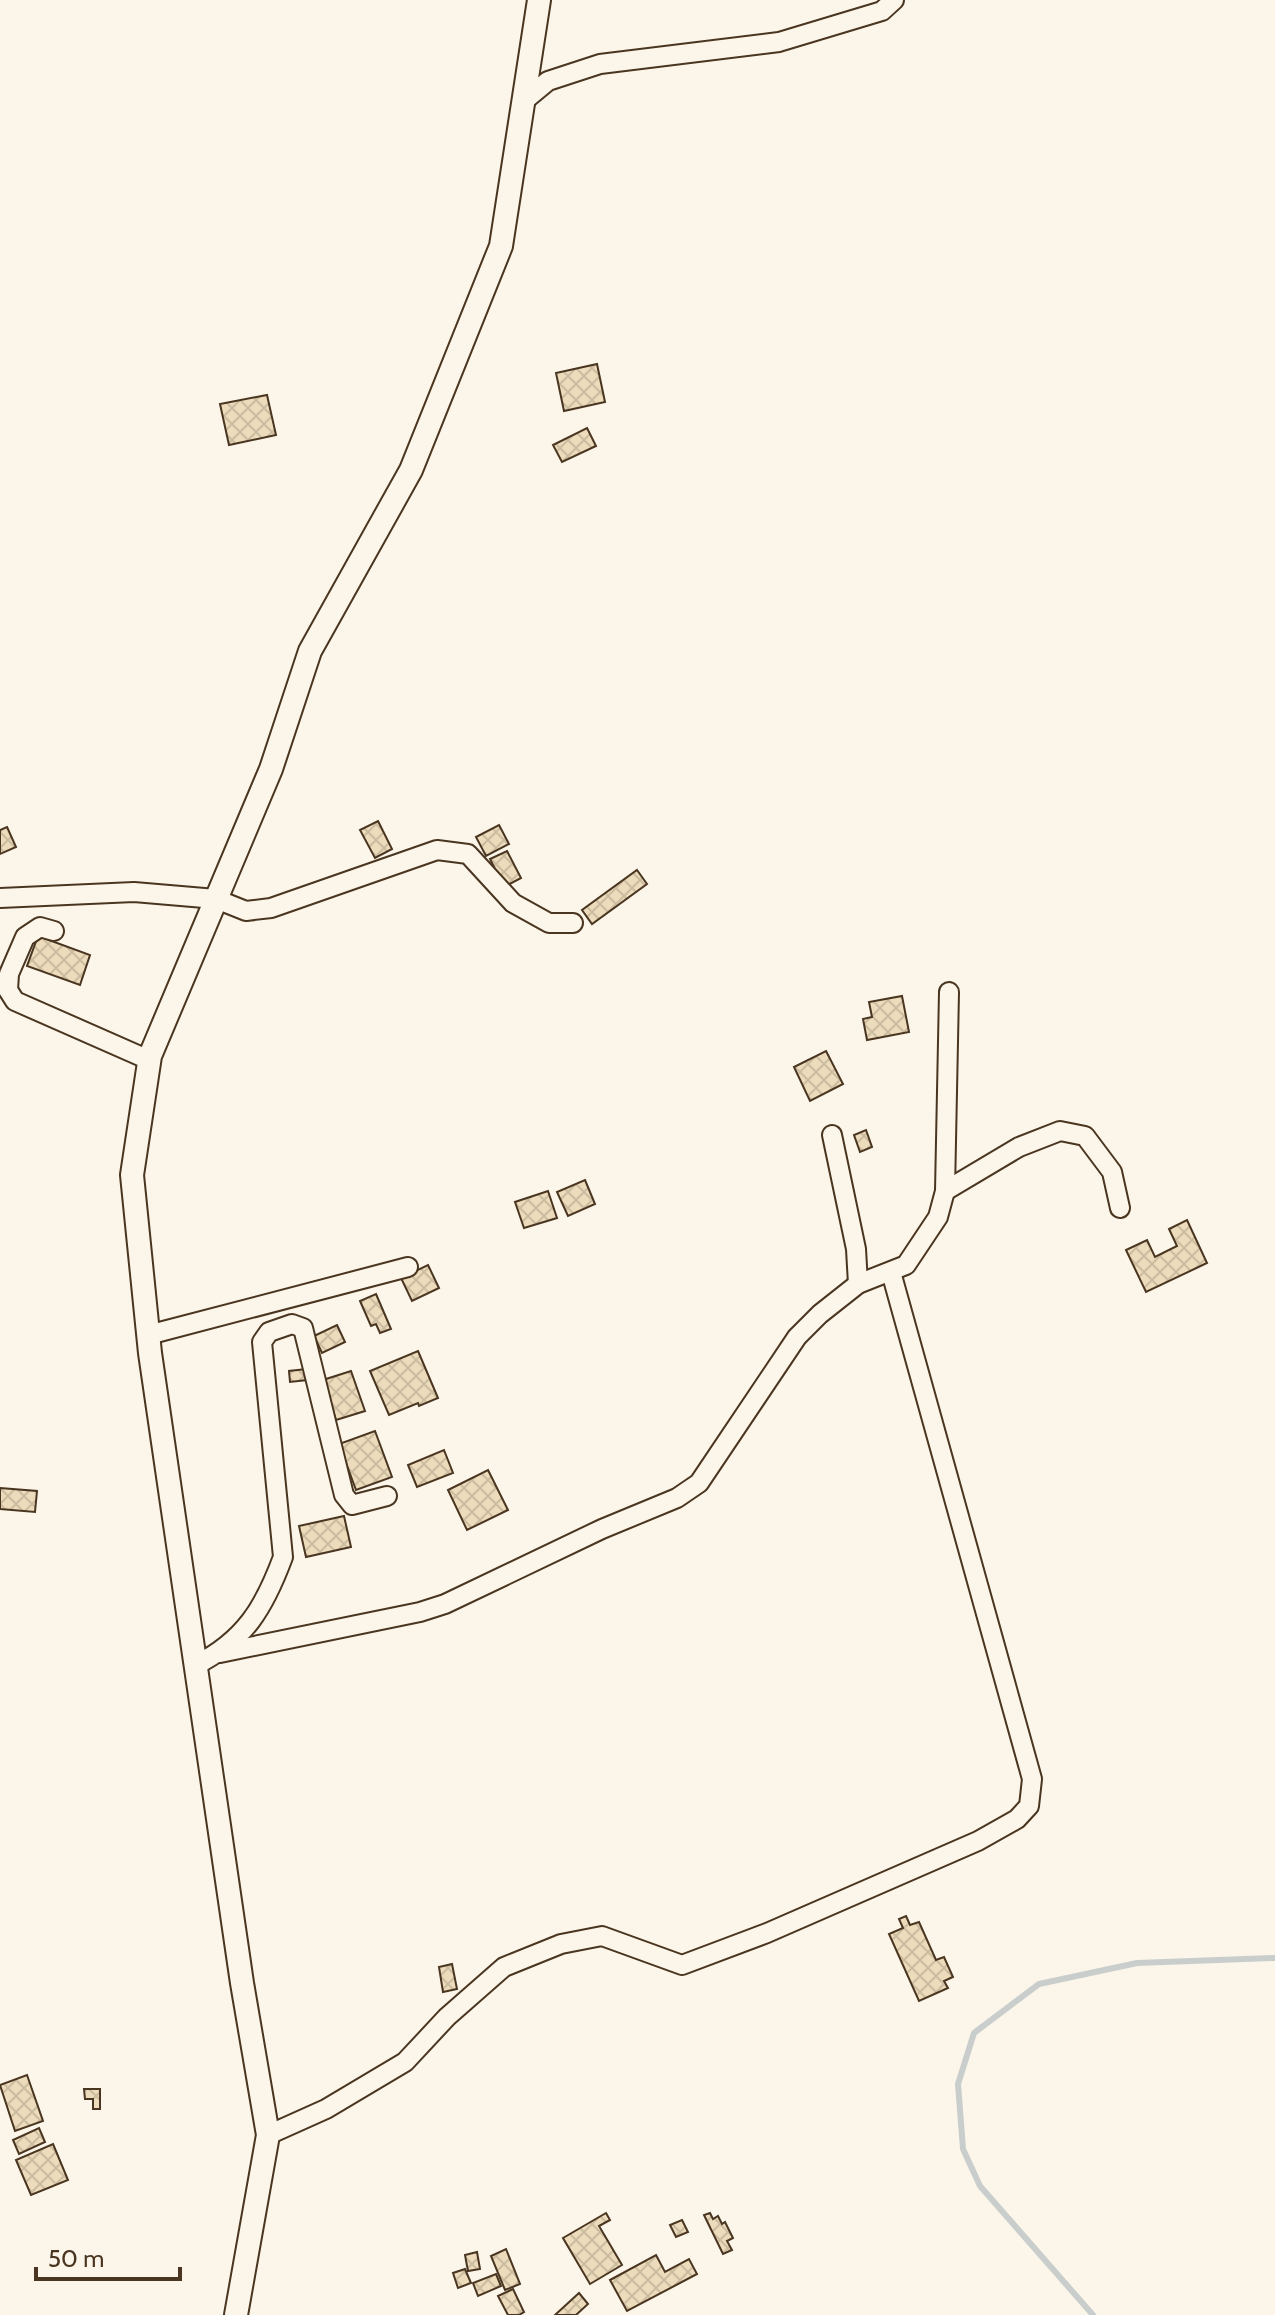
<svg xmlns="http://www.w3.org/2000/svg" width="1275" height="2315" font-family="Cabin,sans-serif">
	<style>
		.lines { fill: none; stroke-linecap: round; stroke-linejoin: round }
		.stream { stroke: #c9cecd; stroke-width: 6 }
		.building { fill: url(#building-cross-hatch); stroke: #4a3520; stroke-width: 2 }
		.minor-casing { stroke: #4a3520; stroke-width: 22 }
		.tertiary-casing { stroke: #4a3520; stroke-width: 26 }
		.minor { stroke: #fbf6e9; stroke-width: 18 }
		.tertiary { stroke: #fbf6e9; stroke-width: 22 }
	</style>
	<defs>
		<pattern id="building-cross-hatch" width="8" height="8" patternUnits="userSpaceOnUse" patternTransform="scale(2)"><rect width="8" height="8" fill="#ecdcbc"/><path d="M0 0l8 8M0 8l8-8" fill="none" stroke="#ccbda1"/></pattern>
	</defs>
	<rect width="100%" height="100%" fill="#fbf6e9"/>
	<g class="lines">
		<path class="stream" d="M1093 2315 980 2186 963 2149 958 2084 974 2033 1039 1984 1137 1963 1275 1958"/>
	</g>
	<g class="building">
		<path d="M597 364 605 402 564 411 556 373Z"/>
		<path d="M267 395 276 435 229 445 220 404Z"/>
		<path d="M587 428 596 446 562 462 553 445Z"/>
		<path d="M378 821 392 849 375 858 360 830Z"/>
		<path d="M499 825 509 844 486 856 476 837Z"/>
		<path d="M7 827 16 847 0 854V830Z"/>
		<path d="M507 851 521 878 504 887 490 859Z"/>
		<path d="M637 870 647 884 592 924 582 910Z"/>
		<path d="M38 936 90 955 80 985 27 966Z"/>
		<path d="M902 996 909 1032 867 1040 863 1019 872 1017 869 1002Z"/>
		<path d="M826 1051 843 1084 810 1101 794 1067Z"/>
		<path d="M866 1130 872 1147 860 1152 854 1135Z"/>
		<path d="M585 1180 595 1204 568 1216 557 1192Z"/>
		<path d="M548 1191 557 1218 524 1228 515 1202Z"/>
		<path d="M1187 1220 1207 1263 1146 1292 1126 1250 1147 1240 1155 1257 1177 1246 1169 1229Z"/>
		<path d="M428 1265 439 1288 412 1301 401 1278Z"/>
		<path d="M376 1294 391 1329 380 1333 376 1324 371 1326 360 1301Z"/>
		<path d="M337 1325 345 1342 322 1353 314 1336Z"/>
		<path d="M418 1351 438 1398 419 1406 418 1403 389 1415 370 1371Z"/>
		<path d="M306 1369 307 1380 290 1382 289 1371Z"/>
		<path d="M351 1371 365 1411 336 1420 323 1380Z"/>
		<path d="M375 1431 392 1477 356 1490 339 1444Z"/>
		<path d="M444 1450 453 1473 417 1487 408 1465Z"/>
		<path d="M488 1470 508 1510 467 1530 448 1490Z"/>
		<path d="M0 1488 37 1491 35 1512 0 1509Z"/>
		<path d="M344 1516 351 1547 306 1557 299 1526Z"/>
		<path d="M906 1916 910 1925 919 1922 936 1960 944 1957 953 1977 944 1981 948 1988 919 2001 889 1934 903 1928 899 1919Z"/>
		<path d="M452 1964 457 1989 443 1992 439 1967Z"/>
		<path d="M27 2075 43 2121 15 2131 0 2085Z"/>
		<path d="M84 2089H100V2109H93V2099H85Z"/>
		<path d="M39 2128 45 2142 19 2154 13 2140Z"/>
		<path d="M53 2144 68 2180 31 2195 16 2160Z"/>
		<path d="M606 2213 610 2220 599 2226 622 2265 590 2284 563 2238Z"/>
		<path d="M710 2213 713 2219 718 2216 722 2224 725 2222 733 2238 727 2241 732 2250 723 2254 704 2215Z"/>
		<path d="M682 2220 688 2232 676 2237 670 2225Z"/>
		<path d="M506 2249 520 2284 505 2290 491 2256Z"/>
		<path d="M477 2252 480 2269 468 2271 465 2255Z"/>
		<path d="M656 2255 665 2272 689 2259 697 2274 627 2311 610 2280Z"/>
		<path d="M465 2269 471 2283 458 2288 453 2273Z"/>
		<path d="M496 2274 501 2286 478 2296 473 2283Z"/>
		<path d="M513 2289 524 2312 519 2315H508L498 2296Z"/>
		<path d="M579 2293 588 2304 576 2315H555Z"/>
	</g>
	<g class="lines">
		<defs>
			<g id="minor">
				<path d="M525 100 548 81 600 64 779 42 882 11 894 0"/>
				<path d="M0 898 134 892 216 899 246 911 271 908 437 850 468 854 513 903 549 923H573"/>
				<path d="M54 931 40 927 25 937 9 974 8 990 15 1001 149 1060"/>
				<path d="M832 1135 856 1249 858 1284"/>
				<path d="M945 1191 1019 1147 1060 1131 1085 1136 1112 1172 1120 1208"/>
				<path d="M148 1335 408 1267"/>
				<path d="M220 1653 420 1612 445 1604 602 1529 677 1498 699 1483 797 1337 820 1314 858 1284 906 1265 938 1217 945 1191 949 992"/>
				<path d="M196 1665C245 1640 264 1608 283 1557L262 1342 269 1332 292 1324 303 1328 344 1495 352 1505 387 1496"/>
				<path d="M268 2135 326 2109 405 2062 447 2017 504 1967 561 1944 602 1936 682 1965 767 1933 978 1841 1017 1819 1029 1806 1032 1779 891 1272"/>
			</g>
			<path id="tertiary" d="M236 2315 268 2135 242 1983 150 1353 132 1175 150 1056 271 769 310 651 411 470 501 246 539 0"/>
		</defs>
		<use href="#minor" class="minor-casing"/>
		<use href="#tertiary" class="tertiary-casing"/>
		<use href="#minor" class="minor"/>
		<use href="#tertiary" class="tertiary"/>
	</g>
	<path d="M36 2267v12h144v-12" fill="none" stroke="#4a3520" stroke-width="4"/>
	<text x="48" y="2267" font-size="24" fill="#4a3520" stroke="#fbf6e9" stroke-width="6" paint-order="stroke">50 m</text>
</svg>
